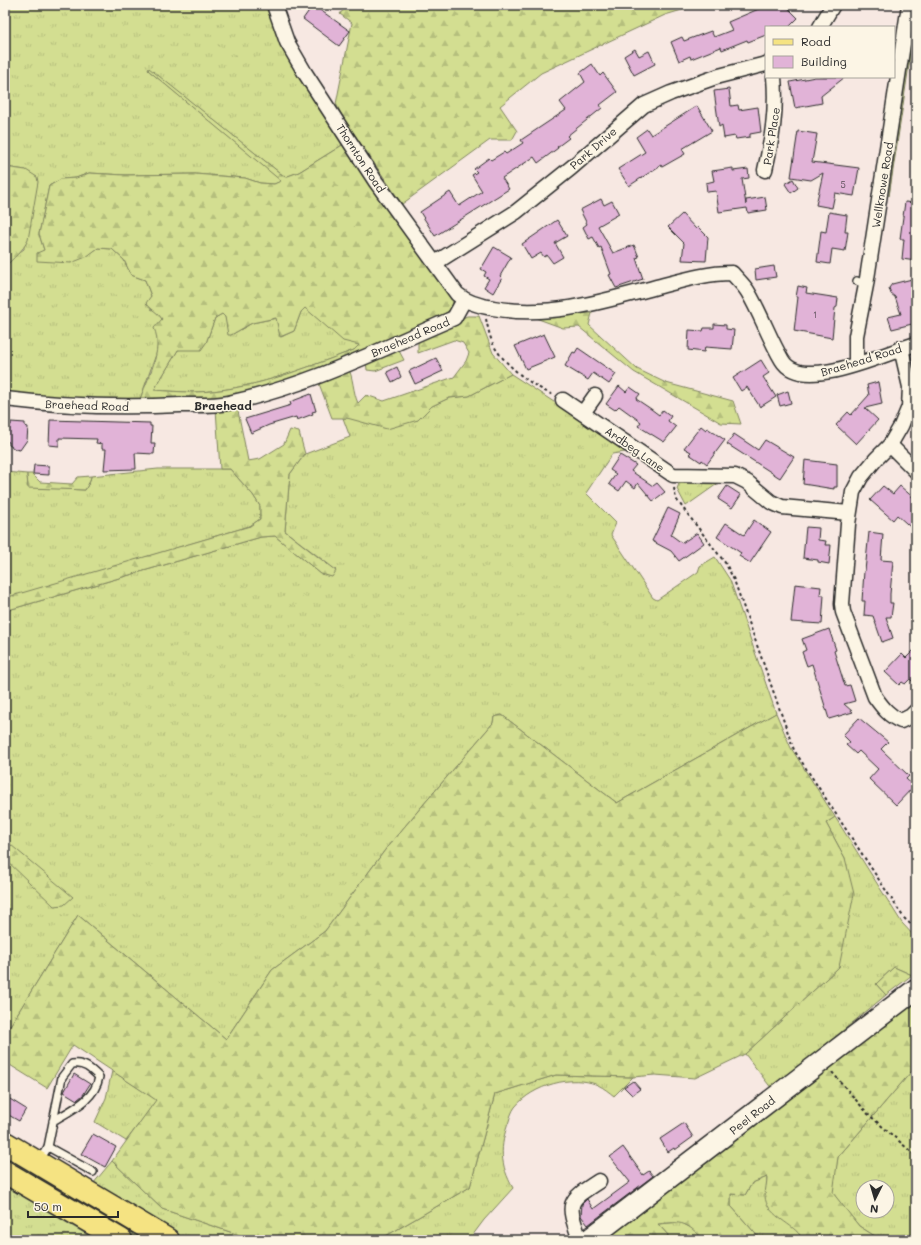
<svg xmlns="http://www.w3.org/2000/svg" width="921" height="1245" font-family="Mali,sans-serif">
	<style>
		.grass { fill: url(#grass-tufts); stroke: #7f845e; fill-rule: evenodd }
		.forest { fill: url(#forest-firs); stroke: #7f845e; fill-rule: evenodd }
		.building { fill: #e1b3d7; stroke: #2b2b2b }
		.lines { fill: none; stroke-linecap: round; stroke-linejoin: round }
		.lane-casing { stroke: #2b2b2b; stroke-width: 10 }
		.street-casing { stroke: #2b2b2b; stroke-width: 17 }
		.secondary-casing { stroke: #2b2b2b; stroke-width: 23 }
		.primary-casing { stroke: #2b2b2b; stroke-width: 25 }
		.path { stroke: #2b2b2b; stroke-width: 2; stroke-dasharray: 3 3; stroke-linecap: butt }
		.lane { stroke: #fcf5e5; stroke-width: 7 }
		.street { stroke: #fcf5e5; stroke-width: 14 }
		.secondary { stroke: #fcf5e5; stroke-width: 20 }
		.primary { stroke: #f5e382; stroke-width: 22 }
		.labels { text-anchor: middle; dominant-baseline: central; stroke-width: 3; stroke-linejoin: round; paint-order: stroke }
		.number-label { font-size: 9px; fill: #584d56 }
		.street-label { font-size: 11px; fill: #2b2b2b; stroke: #fcf5e5 }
		.neighbourhood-label { font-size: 12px; font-weight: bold; fill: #2b2b2b; stroke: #fcf5e5 }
	</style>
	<defs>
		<pattern id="grass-tufts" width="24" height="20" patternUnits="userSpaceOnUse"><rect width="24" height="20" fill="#d3de91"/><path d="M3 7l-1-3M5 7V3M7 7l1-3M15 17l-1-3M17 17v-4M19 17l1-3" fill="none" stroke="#b5bf7d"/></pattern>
		<pattern id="forest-firs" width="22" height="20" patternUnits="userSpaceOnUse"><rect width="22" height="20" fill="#d3de91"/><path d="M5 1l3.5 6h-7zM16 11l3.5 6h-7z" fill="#b5bf7d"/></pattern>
	</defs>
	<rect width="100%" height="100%" fill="#f7e8e2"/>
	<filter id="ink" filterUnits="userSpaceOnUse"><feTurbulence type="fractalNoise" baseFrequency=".025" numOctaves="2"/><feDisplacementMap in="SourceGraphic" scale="8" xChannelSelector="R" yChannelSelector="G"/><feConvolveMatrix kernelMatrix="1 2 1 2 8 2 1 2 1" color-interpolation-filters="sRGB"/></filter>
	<g filter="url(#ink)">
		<g class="grass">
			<path d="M5 5H269L279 40 344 144 299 172 285 177 149 69 148 70 282 181 274 184 260 183 245 178 195 174 125 175 89 173 76 178 61 179 49 186 39 234 44 250 85 257 98 248 112 249 124 260 131 275 145 280 151 296V309L159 313 162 319 158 336V349L139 402 5 393V267L14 256 24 249 26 170 5 167Z"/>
			<path d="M914 5H916V20L889 196Z"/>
			<path d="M305 308 324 323 359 345 354 350C303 369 250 391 194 392 181 392 167 391 154 390L178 350 206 343 215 318 222 314 225 317 231 335 252 323 277 318 281 337 294 331 301 312Z"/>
			<path d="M511 374 557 404 625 452 612 454 586 493 616 523 611 535 653 598 657 600 698 572 700 566 715 557 730 580 776 713 617 803 502 715 494 717 493 723 388 846 325 931 272 970 226 1039 78 915 5 1034V611L261 537 275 536 321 574 336 570 285 531 290 474 305 454 350 437 343 418 418 420 432 406 449 398 469 396Z"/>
			<path d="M158 469H230L253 495 260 506V519L250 526 5 599V472L27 474 28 487 85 490 90 481 91 476Z"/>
			<path d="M680 481 720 482 686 506 677 489Z"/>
			<path d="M835 817 902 923 916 938V970L912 975 894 967 876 984 886 995 772 1089 745 1054 839 967 845 858 826 823Z"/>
			<path d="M916 1070V1240H881L859 1226 832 1193 838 1157 911 1072ZM863 1187H887V1211H863Z"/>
			<path d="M112 1071 157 1100 126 1141 95 1122 106 1098Z"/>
			<path d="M556 1075 633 1077 614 1096C609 1092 604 1088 598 1085 572 1074 533 1085 515 1107 512 1111 510 1117 509 1121 499 1147 500 1165 513 1188L484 1220 469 1240H379L470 1187 495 1094Z"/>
			<path d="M5 1155 150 1240H135L5 1162Z"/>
			<path d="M112 1161 162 1209 254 1240H182L93 1184Z"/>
			<path d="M767 1177C763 1223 778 1206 800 1235L797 1240H761L731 1206V1194L745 1195 752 1183Z"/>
			<path d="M5 1186 96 1240H5Z"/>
			<path d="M680 1222 693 1229 704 1240H666L668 1235 658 1224Z"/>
		</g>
		<g class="forest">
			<path d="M347 5H699L665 15 541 73 500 106 517 131 512 140H490L402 204 344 119 336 104 352 23 340 14Z"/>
			<path d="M149 68 285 177 299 172 344 144 453 300 452 308 438 319 345 362 226 400 139 402C147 379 164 351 154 328L162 319C158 312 151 310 146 303L151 296 145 280 131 275 124 260 112 249 98 248 86 257 71 263 37 261V253L44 250 39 234 49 186 61 179 76 178 89 173 125 175 195 174 245 178 260 183 274 184 281 181 148 70ZM305 308 343 341 359 345 354 350C302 369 250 391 194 392 181 392 168 391 154 390L178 350H201L206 343 215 318 222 314 225 317 228 335H231L252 323 276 318 280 337 294 331 301 312Z"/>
			<path d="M5 167 26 170 37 177 38 182 28 240C23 251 13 258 5 267Z"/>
			<path d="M592 313 589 325 637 369 666 383 733 401 741 424 721 423 634 372 579 327 563 328 530 316Z"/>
			<path d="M467 316H479L493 353 511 374 469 396 449 398 432 406 418 420 387 429 347 418H332L318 381 348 368C353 375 353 393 358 403L366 395 384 401 454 377 466 361 469 353 463 343 454 340 418 353V339Z"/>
			<path d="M398 349 404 360 375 371 367 370 366 360Z"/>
			<path d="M237 406 248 461 260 459 284 444 290 430 299 432 305 454 290 474 285 531 336 571 332 577 321 574 275 536 261 537 5 611V599L8 597 250 526 260 519V506L253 495 230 469H220L216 409Z"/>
			<path d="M27 474H32L40 482 72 484 78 477 91 476 90 481 85 490 28 488Z"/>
			<path d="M776 713 791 748 835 817 826 823 845 858 854 894 839 967 745 1054 695 1078 655 1075 633 1077 556 1075 495 1094 470 1187 379 1240H254L162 1209 112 1161 156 1100 73 1045 47 1088 5 1062V1034L78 915 226 1039 272 970 325 931 388 846 493 723 494 717 502 715 617 803Z"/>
			<path d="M5 840 73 897 64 905 54 906 5 859Z"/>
			<path d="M894 967 912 975 886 995 876 984Z"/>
			<path d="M916 998V1070L911 1072 838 1157 833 1193 859 1226 881 1240H797L800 1235C790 1222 766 1215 765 1196 765 1190 767 1183 767 1177L752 1183 745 1195 731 1194V1206L761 1240H704C686 1222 683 1221 658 1224L668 1235 666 1240H601Z"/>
		</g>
		<g class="building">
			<path d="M313 5 350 31 339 46 303 19Z"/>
			<path d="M768 5H785L798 18 789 27H766V35L748 42 747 40 722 50 721 47 691 59 690 56 679 61 671 42 682 37 684 41 711 31 714 37 732 30 728 22Z"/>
			<path d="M635 49 639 56 649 51 655 64 634 75 624 56Z"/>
			<path d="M592 64 600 76 603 73 617 92 600 105 602 108 567 136 569 138 557 147 558 148 538 163 534 157 502 178 509 189 435 236 420 212 450 192 459 206 482 191 472 175 477 172 474 169 489 158 491 160 504 152 506 154 523 143 521 140 566 110 560 102 585 82 580 73Z"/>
			<path d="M815 77H845L821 96 822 103 795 108 790 82Z"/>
			<path d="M729 89 731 106 738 105 739 110 758 107 761 132 750 134V137L736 139 735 136 724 138 722 125 719 127 714 91Z"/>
			<path d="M697 106 712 131 682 149 685 154 662 167 661 165 629 186 618 169 645 152 636 137 647 129 651 135Z"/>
			<path d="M798 131 817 134 812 162 859 168 854 196 835 193 832 208 816 205 823 173 811 180 791 177Z"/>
			<path d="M733 168V171L748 169 749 178 742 179 746 205V200L765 197 767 210 748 213 747 208 719 212 716 191 707 192 706 183 714 181 712 171Z"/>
			<path d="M793 179 798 188 791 193 785 184Z"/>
			<path d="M601 199 604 205 612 201 619 214 598 226 613 253 634 245 639 257 636 258 643 279 616 288 609 275 611 274 601 247 599 248 593 237 589 239 583 227 587 224 580 210Z"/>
			<path d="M905 202 916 203V261L902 259 904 239H900Z"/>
			<path d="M829 212 847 215 845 232H848L845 251 832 249 830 264 817 262 821 231 826 232Z"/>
			<path d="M682 214 696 229 698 227 708 237 706 261 682 260 684 243 668 227Z"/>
			<path d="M557 220 567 236 555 243 563 257 553 263 547 255 544 257 541 253 531 259 522 244Z"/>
			<path d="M494 247 511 257 500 276 502 278 493 293 484 287 489 279 484 276 486 272 481 269Z"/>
			<path d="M774 266 776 277 756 280 755 269Z"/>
			<path d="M916 278V323L892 329 888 317 901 314 895 297 891 294 889 288 892 284Z"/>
			<path d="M798 286 807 288 806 293 838 298 837 307 835 308 832 338 794 331 798 297H796Z"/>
			<path d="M714 324 726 325V329L734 330 732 349 705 347 704 352 688 350 689 330 703 331 704 328H714Z"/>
			<path d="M544 334 555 357 526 369 515 346Z"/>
			<path d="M578 348 616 374 609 384 593 373 588 380 565 366 573 352 575 353Z"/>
			<path d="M436 358 443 371 415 384 409 371Z"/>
			<path d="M761 360 769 373 763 377 776 397 760 407 747 387 741 391 733 378Z"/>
			<path d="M397 367 401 377 392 382 387 372Z"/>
			<path d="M878 382 882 404 865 408 878 420 856 444 836 425 848 412 851 415 869 395 867 385Z"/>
			<path d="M619 386 626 392 630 387 640 394 636 399 651 409 659 415 663 410 671 416 668 421 676 427 664 442 638 426 641 422 619 406 615 410 606 404Z"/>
			<path d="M788 391 791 403 780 406 777 395Z"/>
			<path d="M311 394 316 411 312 412 313 414 297 420 296 417 269 425 251 433 245 419 291 405 290 402Z"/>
			<path d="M50 420 150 423V426H152L151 443H155L154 454 135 453 136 469 104 470 106 449H102V444L96 443 97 439 59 438V446L49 445Z"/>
			<path d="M11 422 25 423V426L28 427 27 440 20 450 15 449 9 445V442L5 441V424L11 425Z"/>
			<path d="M701 426 706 430 707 428 725 440 707 464 702 460 701 462 689 454 691 452 684 448Z"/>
			<path d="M734 434 758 450 765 440 794 457 780 478 727 444Z"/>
			<path d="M620 455 636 465 631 471 653 486 657 483 665 492 653 501 638 483 635 488 626 481 619 491 609 484 616 474 610 470Z"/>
			<path d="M805 460 837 464V487H834V489L803 484Z"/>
			<path d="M34 465 49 466V475L33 474Z"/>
			<path d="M727 486 741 495 732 508 718 499Z"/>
			<path d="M883 486 893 494 900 486 916 500V532L897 515 893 520 870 500Z"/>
			<path d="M668 508 680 514 671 535 682 543 697 533 704 543 679 561 671 551 652 541Z"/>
			<path d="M754 520 771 532 750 563 739 556 741 553 717 537 726 523 744 535Z"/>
			<path d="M806 527 819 528 818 540 826 541 825 545H831L829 564 818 562V560L803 558Z"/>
			<path d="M869 532 883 534 881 560 893 561 890 594V603H893L891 617H886L893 638 882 642 873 616 864 615 865 601H862L864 571H865Z"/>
			<path d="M795 584 821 587 820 595H824L822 624 791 622Z"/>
			<path d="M829 629 836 650 834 651 845 686 850 685 855 701 844 704 853 712 829 719 812 664 807 666 802 652 806 650 802 639Z"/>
			<path d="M916 648V685L910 679 905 684 902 682 899 685 885 672 902 654 906 658Z"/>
			<path d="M859 718 888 742 881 749 909 776 906 779 914 786 896 805 869 779 878 769 859 751 856 754 846 745 850 742 843 735Z"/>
			<path d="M74 1074 90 1084 83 1095 77 1100 64 1092Z"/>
			<path d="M633 1081 640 1089 632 1095 624 1087Z"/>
			<path d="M5 1096 26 1109 19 1121 5 1113Z"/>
			<path d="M684 1123 693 1137 675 1150 674 1148 668 1152 660 1139Z"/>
			<path d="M93 1134 116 1147 105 1167 81 1154Z"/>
			<path d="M623 1147 643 1175 649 1171 653 1176 588 1225 581 1216 582 1204 587 1199 593 1209 630 1182 610 1157Z"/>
		</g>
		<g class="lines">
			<defs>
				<g id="lane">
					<path d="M857 281 866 285"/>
					<path d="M48 1147 93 1172"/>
					<path d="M39 1161 48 1147 62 1077 72 1064C84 1062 91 1069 99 1077 95 1100 71 1110 53 1121"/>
				</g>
				<g id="street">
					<path d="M274 5 287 42 305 73 376 182 457 294C467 303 480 306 493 308 551 319 608 300 664 285 687 279 708 273 732 273 737 279 744 285 748 292 761 314 769 338 782 360 802 394 887 352 916 344"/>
					<path d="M820 27 833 5"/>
					<path d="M765 170C772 139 777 110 774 77"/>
					<path d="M435 263 516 212 571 168 644 105 671 93 719 76 766 64"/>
					<path d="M901 348 910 387 909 407 901 426 890 445 876 459 861 477 853 492 848 524 842 604 843 612 875 697C883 708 889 716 901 721L911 716 916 711"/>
					<path d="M856 364V336L866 285 909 5"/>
					<path d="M5 399C63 406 122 408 180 405 196 405 213 406 228 403 307 387 381 349 454 318L464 300"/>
					<path d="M563 400 673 475 735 476 747 482 771 502 782 507 849 513"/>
					<path d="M583 413 595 396"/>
					<path d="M890 445 916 471"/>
					<path d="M580 1240C567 1203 566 1202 599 1181"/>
				</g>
				<path id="secondary" d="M588 1240 916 989"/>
				<g id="primary">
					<path d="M5 1143 168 1240"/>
					<path d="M5 1172 121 1240"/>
				</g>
			</defs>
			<use href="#lane" class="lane-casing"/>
			<use href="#street" class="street-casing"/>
			<use href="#secondary" class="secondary-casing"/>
			<use href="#primary" class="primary-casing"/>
			<g class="path">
				<path d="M486 319C488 328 490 338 494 346 505 365 532 386 553 395"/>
				<path d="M674 488 676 499 726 564 734 580 794 750 904 918 916 929"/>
				<path d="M832 1072 868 1114 916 1156"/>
			</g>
			<use href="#lane" class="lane"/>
			<use href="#street" class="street"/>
			<use href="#secondary" class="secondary"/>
			<use href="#primary" class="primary"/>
		</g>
	</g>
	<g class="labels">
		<g class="number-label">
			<text x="843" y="184">5</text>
			<text x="815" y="314">1</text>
		</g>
		<g class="street-label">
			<text transform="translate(771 136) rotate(-81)">Park Place</text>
			<text transform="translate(593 148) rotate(-41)">Park Drive</text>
			<text transform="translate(361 158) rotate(57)">Thornton Road</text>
			<text transform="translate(882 185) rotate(-81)">Wellknowe Road</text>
			<text transform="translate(410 337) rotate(-23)">Braehead Road</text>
			<text transform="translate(861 360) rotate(-17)">Braehead Road</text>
			<text transform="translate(87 405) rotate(2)">Braehead Road</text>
			<text transform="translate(635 449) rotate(35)">Ardbeg Lane</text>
			<text transform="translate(752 1115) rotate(-38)">Peel Road</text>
		</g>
		<g class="neighbourhood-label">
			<text x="223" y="405">Braehead</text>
		</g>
	</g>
	<rect width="921" height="1245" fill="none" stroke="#fcf5e5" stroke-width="20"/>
	<rect x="10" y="10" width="901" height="1225" fill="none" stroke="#2b2b2b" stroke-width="1.5" filter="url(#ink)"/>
	<rect x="765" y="26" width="130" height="52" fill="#fcf5e5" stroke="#a8a49b"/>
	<rect x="773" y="39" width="20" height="6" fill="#f5e382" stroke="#a8a49b"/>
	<text x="801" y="46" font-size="12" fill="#2b2b2b">Road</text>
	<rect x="773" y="56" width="20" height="12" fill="#e1b3d7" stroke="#a8a49b"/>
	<text x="801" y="66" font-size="12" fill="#2b2b2b">Building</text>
	<g transform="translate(875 1199) rotate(185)"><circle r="19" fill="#fcf5e5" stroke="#a8a49b"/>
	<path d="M0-3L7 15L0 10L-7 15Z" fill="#2b2b2b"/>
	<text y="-6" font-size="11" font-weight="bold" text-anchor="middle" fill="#2b2b2b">N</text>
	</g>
	<path d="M28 1211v6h90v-6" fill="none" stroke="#2b2b2b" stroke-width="2"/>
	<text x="34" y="1211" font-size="12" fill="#2b2b2b" stroke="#fcf5e5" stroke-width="3" paint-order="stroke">50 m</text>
</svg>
